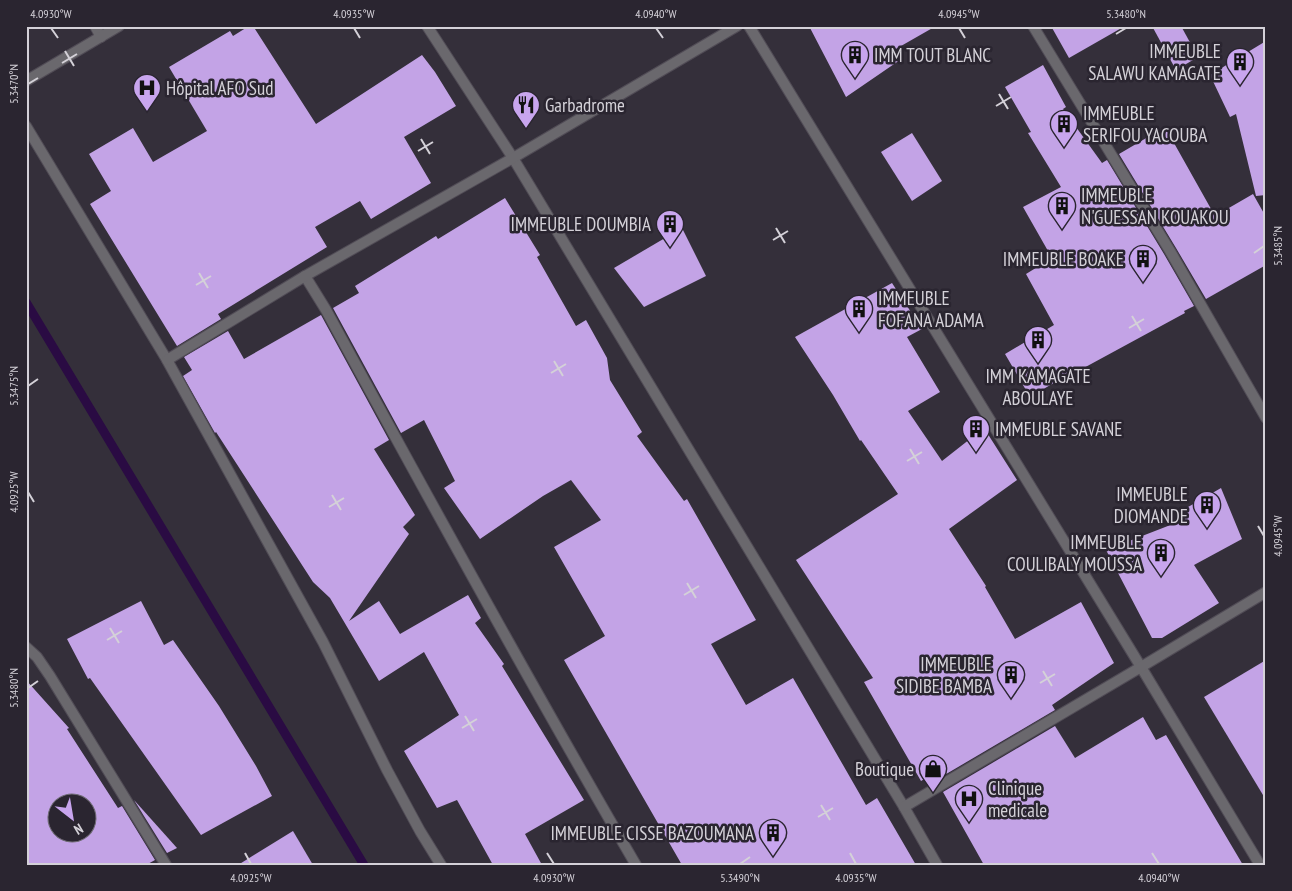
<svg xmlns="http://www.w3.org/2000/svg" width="1292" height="891" font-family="'PT Sans Narrow',sans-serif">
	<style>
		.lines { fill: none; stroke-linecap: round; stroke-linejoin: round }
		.stream { stroke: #2a0b43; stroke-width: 9 }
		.building { fill: #c3a3e6; fill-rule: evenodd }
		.minor-casing { stroke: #514c56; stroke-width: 12 }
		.tertiary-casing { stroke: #514c56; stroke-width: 12 }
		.minor { stroke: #6a686d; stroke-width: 10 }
		.tertiary { stroke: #6a686d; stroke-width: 10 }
		.ticks { fill: none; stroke: #d4d1d8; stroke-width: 2 }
		.labels { text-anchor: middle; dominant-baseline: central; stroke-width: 5; stroke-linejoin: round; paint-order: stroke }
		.poi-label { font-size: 19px; fill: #d4d1d8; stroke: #2a2530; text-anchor: end }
		.neatline { fill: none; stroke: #d4d1d8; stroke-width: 2 }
		.ticks-label { font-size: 12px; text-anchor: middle; fill: #d4d1d8 }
	</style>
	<rect width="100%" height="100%" fill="#342f3a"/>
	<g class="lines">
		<path class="stream" d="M26 302 364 865"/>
	</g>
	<g class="building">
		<path d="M249 26H253L316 124 422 55 435 72 456 106 404 137 431 183 371 219 360 201 315 227 327 247 218 314 221 319 177 346 90 204 111 191 89 154 133 128 153 162 207 131 169 67 230 31 233 36Z"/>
		<path d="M809 26H936L894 50 900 60 846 97Z"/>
		<path d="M1051 26H1125L1069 58Z"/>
		<path d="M1152 26H1181L1198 57 1176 70Z"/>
		<path d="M1266 41V195L1256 196 1236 114 1230 117 1210 75Z"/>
		<path d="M1043 65 1066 107 1063 109 1102 163 1107 160 1164 254 1194 306 1184 311 1185 313 1080 370 1079 368 1030 397 1005 354 1054 325 1026 274 1052 258 1023 207 1061 187 1028 133 1031 132 1005 87Z"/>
		<path d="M1165 127 1215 216 1253 194 1266 217V265L1206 299 1176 248 1119 154Z"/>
		<path d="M912 133 942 181 912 201 881 152Z"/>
		<path d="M505 198 540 255 537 257 576 326 586 320 607 358 610 380 642 432 637 436 684 501 687 499 756 620 711 644 746 705 793 678 866 805 877 798 916 865H682L564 660 605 636 554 547 601 520 571 480 543 496 480 539 444 488 455 481 424 420 401 433 333 308 359 293 355 286 436 236 438 239Z"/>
		<path d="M682 228 706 276 644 307 614 268Z"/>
		<path d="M892 283 922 329 907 337 940 392 908 411 942 461 984 428 1017 480 949 529 986 586 985 587 1015 639 1081 602 1114 663 1052 705 1055 710 936 780 933 774 921 781 864 682 873 678 796 560 898 494 861 440 860 441 833 395 795 337Z"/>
		<path d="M321 315 389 440 374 449 415 515 403 527 409 534 349 621 379 601 400 634 468 595 481 618 475 623 504 664 502 666 584 800 525 834 542 865H493L457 800 437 808 404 751 459 715 424 652 379 681 330 598 313 582 216 432 215 433 183 376 192 370 184 357 228 331 244 359Z"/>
		<path d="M1221 488 1242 539 1194 565 1219 603 1162 638H1152L1106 550 1173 524 1169 518Z"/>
		<path d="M141 601 164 645 173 640 219 706 256 766 272 796 201 835 90 678 88 679 67 639Z"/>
		<path d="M1266 660V800L1204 697Z"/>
		<path d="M26 680 69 728 67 729 118 808 122 806 155 860 146 865H26ZM58 804H88V834H58Z"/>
		<path d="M1143 717 1156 740 1166 735 1243 865H984L943 792 1055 726 1075 758Z"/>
		<path d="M134 800 177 848 167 853Z"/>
		<path d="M293 831 313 865H238Z"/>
	</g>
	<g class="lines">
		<defs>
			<g id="minor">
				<path d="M95 26 101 37"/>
				<path d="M427 26 513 158 904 807 937 865"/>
				<path d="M749 26 1141 667 1260 865"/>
				<path d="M1033 26 1170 251 1266 418"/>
				<path d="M26 126 167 360 323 642 387 770 420 831 441 865"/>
				<path d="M305 276 326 310C427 496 529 682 636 865"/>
				<path d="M167 360 305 276 513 158 737 26"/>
				<path d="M26 647 37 657 50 676 166 865"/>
				<path d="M904 807 1141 667 1266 592"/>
			</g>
			<path id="tertiary" d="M26 81 119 26"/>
		</defs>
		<use href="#minor" class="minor-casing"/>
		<use href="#tertiary" class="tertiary-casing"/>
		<use href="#minor" class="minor"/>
		<use href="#tertiary" class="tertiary"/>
	</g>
	<path class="ticks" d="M51 28 58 38M354 28 360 38M656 28 663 38M959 28 965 38M1116 34 1126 28M65 51 74 66M62 63 77 54M28 84 38 78M999 94 1008 109M996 106 1011 97M421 139 430 154M418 151 433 142M776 228 785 243M773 240 788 231M1254 253 1264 246M199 273 208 288M196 285 211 276M1132 316 1141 331M1129 328 1144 319M554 361 563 376M551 373 566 364M28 386 38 379M910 449 919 464M907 461 922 452M28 492 34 502M332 495 341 510M329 507 344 498M1258 526 1264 536M687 583 696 598M684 595 699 586M110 628 119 643M107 640 122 631M1043 671 1052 686M1040 683 1055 674M28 688 38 681M465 716 474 731M462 728 477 719M821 805 830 820M818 817 833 808M245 853 251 864M547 853 554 864M850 853 856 864M1152 853 1159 864M740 864 750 857"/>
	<defs>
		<symbol id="building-pin" viewBox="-11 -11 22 30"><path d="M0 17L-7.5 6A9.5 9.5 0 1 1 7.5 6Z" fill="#c8a5ee" stroke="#2a2530"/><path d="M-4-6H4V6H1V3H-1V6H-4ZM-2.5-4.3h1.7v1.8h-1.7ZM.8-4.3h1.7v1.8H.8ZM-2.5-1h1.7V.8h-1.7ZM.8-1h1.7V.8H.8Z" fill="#111"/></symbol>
		<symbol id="hospital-pin" viewBox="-11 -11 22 30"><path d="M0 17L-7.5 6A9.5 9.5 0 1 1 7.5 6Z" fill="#c8a5ee" stroke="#2a2530"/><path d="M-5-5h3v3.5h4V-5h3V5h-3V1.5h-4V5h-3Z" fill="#111"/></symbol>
		<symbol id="restaurant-pin" viewBox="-11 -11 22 30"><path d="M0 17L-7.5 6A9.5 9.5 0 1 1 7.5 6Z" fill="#c8a5ee" stroke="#2a2530"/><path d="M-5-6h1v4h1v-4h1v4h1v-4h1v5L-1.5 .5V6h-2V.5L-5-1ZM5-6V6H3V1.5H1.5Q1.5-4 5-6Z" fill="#111"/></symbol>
		<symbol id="shop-pin" viewBox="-11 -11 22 30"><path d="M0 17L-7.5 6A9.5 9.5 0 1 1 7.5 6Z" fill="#c8a5ee" stroke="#2a2530"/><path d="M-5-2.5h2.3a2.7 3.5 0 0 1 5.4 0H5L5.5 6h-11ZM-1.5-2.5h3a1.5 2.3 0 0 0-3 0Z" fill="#111"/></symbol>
	</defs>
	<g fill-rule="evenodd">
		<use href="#building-pin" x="839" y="39" width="32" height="43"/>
		<use href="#building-pin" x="1224" y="46" width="32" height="43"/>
		<use href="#hospital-pin" x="131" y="72" width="32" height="43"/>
		<use href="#restaurant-pin" x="510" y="89" width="32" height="43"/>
		<use href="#building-pin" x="1048" y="108" width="32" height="43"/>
		<use href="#building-pin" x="1046" y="190" width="32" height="43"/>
		<use href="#building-pin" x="654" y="208" width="32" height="43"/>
		<use href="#building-pin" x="1127" y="243" width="32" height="43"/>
		<use href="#building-pin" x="843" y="293" width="32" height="43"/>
		<use href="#building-pin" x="1022" y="324" width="32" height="43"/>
		<use href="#building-pin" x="960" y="413" width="32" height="43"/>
		<use href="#building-pin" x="1191" y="489" width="32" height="43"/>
		<use href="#building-pin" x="1145" y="537" width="32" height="43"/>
		<use href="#building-pin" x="995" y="659" width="32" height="43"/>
		<use href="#shop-pin" x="917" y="753" width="32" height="43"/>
		<use href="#hospital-pin" x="953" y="783" width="32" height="43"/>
		<use href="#building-pin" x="757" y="817" width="32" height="43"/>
	</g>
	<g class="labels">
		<g class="poi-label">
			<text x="1221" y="51">IMMEUBLE<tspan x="1221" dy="22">SALAWU KAMAGATE</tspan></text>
			<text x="874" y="55" text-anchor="start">IMM TOUT BLANC</text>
			<text x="166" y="88" text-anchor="start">Hôpital AFO Sud</text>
			<text x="545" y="105" text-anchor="start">Garbadrome</text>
			<text x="1083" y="113" text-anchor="start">IMMEUBLE<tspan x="1083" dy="22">SERIFOU YACOUBA</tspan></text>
			<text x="1081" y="195" text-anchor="start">IMMEUBLE<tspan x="1081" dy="22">N'GUESSAN KOUAKOU</tspan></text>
			<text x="651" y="224">IMMEUBLE DOUMBIA</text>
			<text x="1124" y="259">IMMEUBLE BOAKE</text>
			<text x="878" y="298" text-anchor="start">IMMEUBLE<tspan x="878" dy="22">FOFANA ADAMA</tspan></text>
			<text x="1038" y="376" text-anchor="middle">IMM KAMAGATE<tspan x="1038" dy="22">ABOULAYE</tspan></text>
			<text x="995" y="429" text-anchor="start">IMMEUBLE SAVANE</text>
			<text x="1188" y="494">IMMEUBLE<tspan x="1188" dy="22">DIOMANDE</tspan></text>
			<text x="1142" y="542">IMMEUBLE<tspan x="1142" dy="22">COULIBALY MOUSSA</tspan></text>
			<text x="992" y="664">IMMEUBLE<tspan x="992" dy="22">SIDIBE BAMBA</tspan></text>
			<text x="914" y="769">Boutique</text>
			<text x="988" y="788" text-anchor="start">Clinique<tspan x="988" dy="22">medicale</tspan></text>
			<text x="754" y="833">IMMEUBLE CISSE BAZOUMANA</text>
		</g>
	</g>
	<rect width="1292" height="891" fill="none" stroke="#2a2530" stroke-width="55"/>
	<g transform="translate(72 818) rotate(149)"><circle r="24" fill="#2a2530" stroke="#6e6a73"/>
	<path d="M0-4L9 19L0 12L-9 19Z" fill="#c8a5ee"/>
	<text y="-8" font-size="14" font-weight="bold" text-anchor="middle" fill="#d4d1d8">N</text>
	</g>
	<rect x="28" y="28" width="1236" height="836" class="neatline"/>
	<g class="ticks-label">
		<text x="51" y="18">4.0930°W</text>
		<text x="354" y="18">4.0935°W</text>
		<text x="656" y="18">4.0940°W</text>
		<text x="959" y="18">4.0945°W</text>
		<text x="1126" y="18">5.3480°N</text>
		<text transform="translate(14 84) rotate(-90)" y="4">5.3470°N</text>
		<text transform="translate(1278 246) rotate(-90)" y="4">5.3485°N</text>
		<text transform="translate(14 386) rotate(-90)" y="4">5.3475°N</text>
		<text transform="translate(14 492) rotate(-90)" y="4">4.0925°W</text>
		<text transform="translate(1278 536) rotate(-90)" y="4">4.0945°W</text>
		<text transform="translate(14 688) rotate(-90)" y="4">5.3480°N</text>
		<text x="251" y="882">4.0925°W</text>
		<text x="554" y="882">4.0930°W</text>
		<text x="740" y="882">5.3490°N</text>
		<text x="856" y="882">4.0935°W</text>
		<text x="1159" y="882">4.0940°W</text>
	</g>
</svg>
